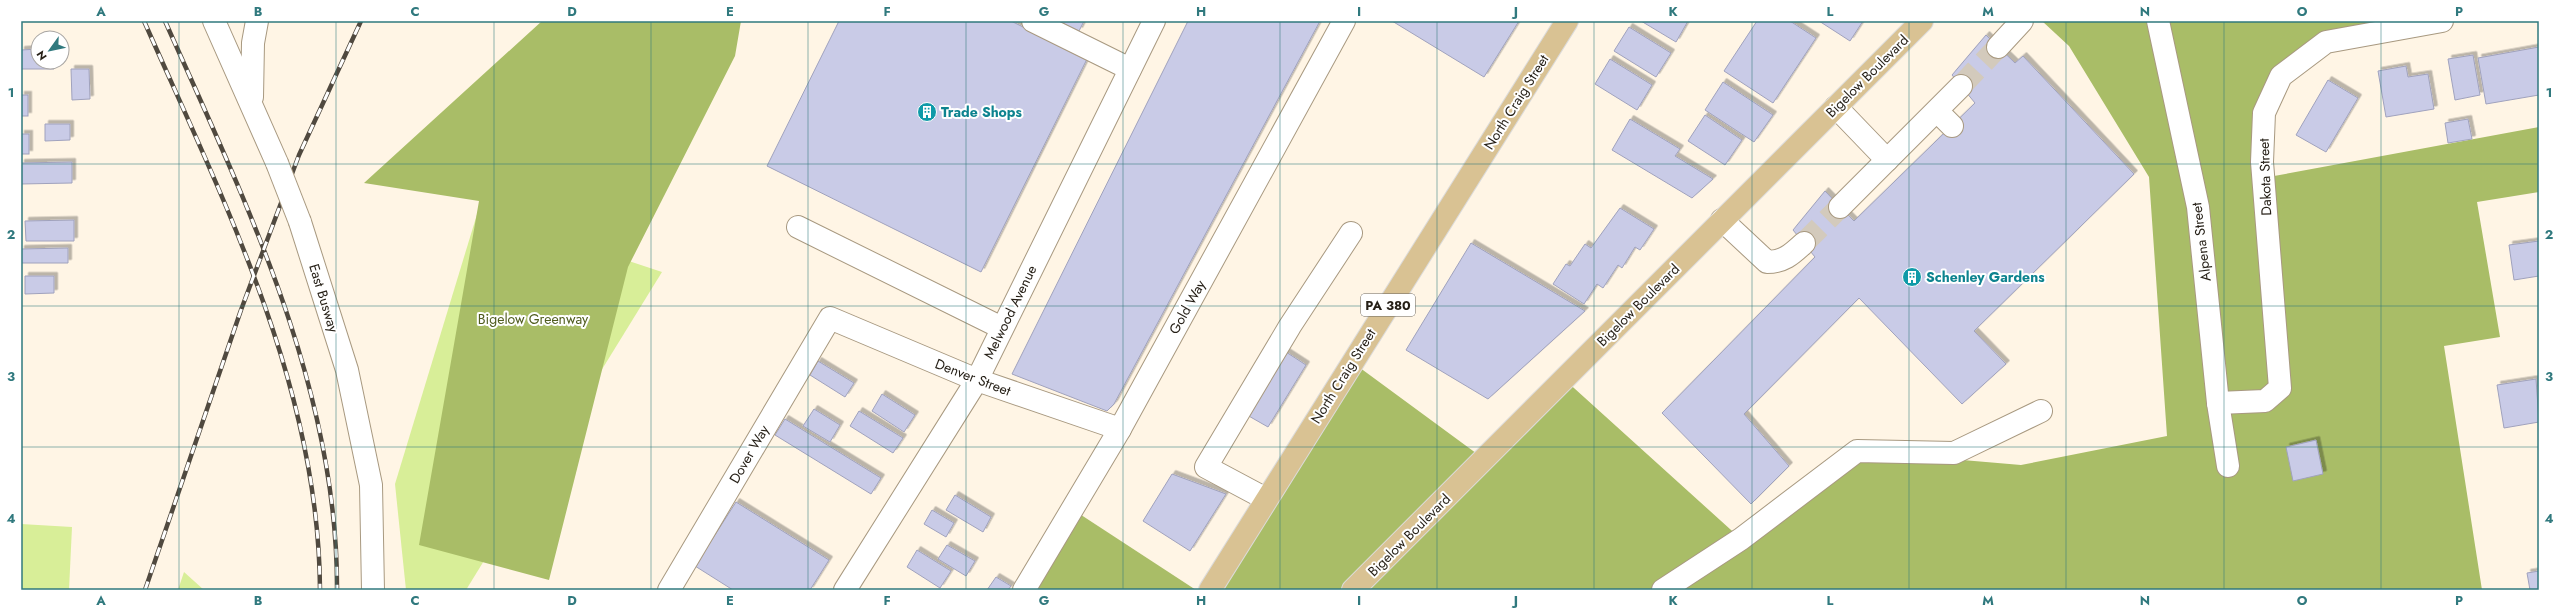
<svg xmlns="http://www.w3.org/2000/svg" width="2560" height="611" font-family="Jost,sans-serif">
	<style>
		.green { fill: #d8ee98 }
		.forest { fill: #a9bd67 }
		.building { fill: #c9cbe7; stroke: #a0a2bd; filter: url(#shadow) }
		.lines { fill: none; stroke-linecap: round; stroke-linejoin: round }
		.minor-tunnel { stroke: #d3cabc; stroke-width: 22; stroke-dasharray: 22 11; stroke-linecap: butt }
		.minor-casing { stroke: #a89980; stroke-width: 24 }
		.major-casing { stroke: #dcdbda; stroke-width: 24 }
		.minor { stroke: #fff; stroke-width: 22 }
		.major { stroke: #d9c293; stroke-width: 22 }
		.rail-casing { stroke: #50493f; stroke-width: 4.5 }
		.rail { stroke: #fff; stroke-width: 3; stroke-dasharray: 9; stroke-linecap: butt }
		.minor-bridge-casing { stroke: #a89980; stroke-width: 24; stroke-linecap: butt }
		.minor-bridge { stroke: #fff; stroke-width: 22 }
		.grid { fill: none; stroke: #30797e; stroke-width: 1; stroke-opacity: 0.55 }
		.labels { text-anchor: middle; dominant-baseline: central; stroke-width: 4; stroke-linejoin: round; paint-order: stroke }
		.shield { fill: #fff; stroke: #66625c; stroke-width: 1 }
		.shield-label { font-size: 13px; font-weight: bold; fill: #251f16 }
		.street-label { font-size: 14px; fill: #251f16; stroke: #fff }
		.culture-label { font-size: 14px; font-weight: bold; fill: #0d838f; stroke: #fff; text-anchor: start }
		.park-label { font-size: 14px; fill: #505d1f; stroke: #fff }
		.neatline { fill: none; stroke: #30797e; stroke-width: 1.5 }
		.grid-label { font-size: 13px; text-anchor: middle; font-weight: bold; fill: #30797e }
	</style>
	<defs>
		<filter id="shadow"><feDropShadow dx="3.5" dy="-3.5" stdDeviation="0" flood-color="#0004"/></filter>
	</defs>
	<rect width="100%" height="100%" fill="#fff5e5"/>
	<g class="green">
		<path d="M478 211 662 272 466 590H406L395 484Z"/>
		<path d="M21 524 72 527 69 590H21Z"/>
		<path d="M184 572 204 590H178Z"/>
	</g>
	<g class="forest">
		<path d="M542 21H741L735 56 628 267 549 580 419 545 479 201 364 183Z"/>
		<path d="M2042 21H2442L2347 38 2281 76 2263 178 2539 127V192L2477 202 2500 337 2444 346 2482 590H1210L1352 362 1484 459 1564 379 1741 539 1857 451 2021 465 2167 436 2149 177 2069 46Z"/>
		<path d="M1072 509 1196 590H1024Z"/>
	</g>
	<g class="building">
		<path d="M839 21H1011L1087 59 981 272 767 166Z"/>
		<path d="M1058 21H1084L1079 31Z"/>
		<path d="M1188 21H1320L1114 404 1107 411 1012 374Z"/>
		<path d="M1392 21H1519L1484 77Z"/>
		<path d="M1641 21H1688L1676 42Z"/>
		<path d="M1757 21H1790L1816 38 1773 103 1724 71Z"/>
		<path d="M1819 21H1863L1850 41Z"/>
		<path d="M1629 27 1671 53 1656 77 1614 51Z"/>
		<path d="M1986 35 2015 63 2023 56 2134 174 1974 331 2006 364 1962 404 1859 298 1744 414 1789 466 1751 504 1662 413 1815 257 1793 230 1825 191 1854 221 1975 103 1952 75Z"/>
		<path d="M2539 47V95L2486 104 2478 58Z"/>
		<path d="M38 49V62H54V69H21V50Z"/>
		<path d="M2473 55 2480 95 2455 100 2448 59Z"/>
		<path d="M1610 59 1652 85 1637 110 1595 84Z"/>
		<path d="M2406 66 2408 77 2428 74 2434 109 2386 117 2378 71Z"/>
		<path d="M71 69H89L90 99 72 100Z"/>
		<path d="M2328 80 2358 98 2326 152 2296 135Z"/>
		<path d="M1723 82 1773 115 1754 142 1705 110Z"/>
		<rect x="21" y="95" width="7" height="21"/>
		<path d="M1705 115 1742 140 1725 165 1688 141Z"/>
		<path d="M1630 119 1680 149 1675 156 1713 179 1692 198 1612 150Z"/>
		<path d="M2468 119 2472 139 2448 143 2445 123Z"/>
		<path d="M45 124H70V140L45 141Z"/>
		<rect x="21" y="134" width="8" height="20"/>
		<path d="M72 162V183L21 184V163Z"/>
		<path d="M1620 208 1654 229 1640 250 1635 247 1622 268 1618 265 1603 288 1597 284 1584 304 1553 284 1566 264 1570 266 1585 244 1591 248Z"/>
		<path d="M74 220V241H26L25 221Z"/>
		<path d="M2539 241V276L2514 280 2509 245Z"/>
		<path d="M1471 243 1585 311 1488 399 1406 350Z"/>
		<path d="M68 248V263H21V249Z"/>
		<path d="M25 276H54V293L25 294Z"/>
		<path d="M1286 352 1306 365 1268 427 1247 415Z"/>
		<path d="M818 361 854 383 845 397 810 375Z"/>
		<path d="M2536 379 2539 422 2504 428 2497 385Z"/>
		<path d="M882 394 915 415 904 432 872 411Z"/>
		<path d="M814 409 840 425 830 442 803 426Z"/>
		<path d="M859 411 903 438 893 453 850 426Z"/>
		<path d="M785 419 881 478 871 494 775 435Z"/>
		<path d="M2316 440 2323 474 2293 481 2286 447Z"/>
		<path d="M1172 474 1226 494 1190 551 1143 521Z"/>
		<path d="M955 495 991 517 983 532 946 510Z"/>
		<path d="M736 502 829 560 810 590H733L695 566Z"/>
		<path d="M932 510 954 523 946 537 924 524Z"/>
		<path d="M947 545 975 561 966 576 938 559Z"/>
		<path d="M917 550 951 571 940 588 907 567Z"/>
		<path d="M2539 571V590H2530L2527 573Z"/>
		<path d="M996 577 1011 586 1008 590H987Z"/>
	</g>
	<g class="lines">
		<g class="minor-tunnel">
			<path d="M1961 86 1998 47"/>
			<path d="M1804 243 1840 207"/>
		</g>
		<defs>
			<g id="minor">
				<path d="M214 21 277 163"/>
				<path d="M1033 21 1130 69"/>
				<path d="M2158 21 2198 207 2218 403 2228 466"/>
				<path d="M1998 47 2022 21"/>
				<path d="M252 97 253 43 257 21"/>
				<path d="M1836 107 1887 160 1961 86"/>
				<path d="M1937 111 1952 126"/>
				<path d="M1840 207 1887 160"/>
				<path d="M1722 220 1767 262C1784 262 1792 254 1804 243"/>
				<path d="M300 222 347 370 371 485 373 590"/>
				<path d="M798 227 1002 328"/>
				<path d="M2218 403 2265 401 2280 388 2262 162 2264 113 2281 76 2326 42 2442 21"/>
				<path d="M1266 499 1206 467 1290 326 1351 233"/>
				<path d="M669 590 830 318 977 380 1120 429"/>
				<path d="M845 590 977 380 1154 21"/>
				<path d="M1024 590 1120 429 1344 21"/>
				<path d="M1663 590 1741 539 1857 451 1954 453 2041 411"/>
			</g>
			<g id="major">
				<path d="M1210 590 1567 21"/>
				<path d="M1353 590 1922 21"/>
			</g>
		</defs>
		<use href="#minor" class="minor-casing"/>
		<use href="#major" class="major-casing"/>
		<use href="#minor" class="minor"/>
		<use href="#major" class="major"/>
		<defs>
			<g id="rail">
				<path d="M144 21C224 202 319 387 320 590"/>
				<path d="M165 21C245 201 338 388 337 590"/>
				<path d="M145 590 241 310 299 155 361 21"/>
			</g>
		</defs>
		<use href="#rail" class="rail-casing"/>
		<use href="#rail" class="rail"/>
		<defs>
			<path id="minor-bridge" d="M277 163 300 222"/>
		</defs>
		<use href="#minor-bridge" class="minor-bridge-casing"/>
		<use href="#minor-bridge" class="minor-bridge"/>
	</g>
	<path class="grid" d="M179 21V590M336 21V590M494 21V590M651 21V590M808 21V590M966 21V590M1123 21V590M1280 21V590M1437 21V590M1594 21V590M1752 21V590M1909 21V590M2066 21V590M2224 21V590M2381 21V590M21 164H2539M21 306H2539M21 447H2539"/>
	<defs>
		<symbol id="building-disc" viewBox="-11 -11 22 22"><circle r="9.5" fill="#0f9aa8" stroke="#fff"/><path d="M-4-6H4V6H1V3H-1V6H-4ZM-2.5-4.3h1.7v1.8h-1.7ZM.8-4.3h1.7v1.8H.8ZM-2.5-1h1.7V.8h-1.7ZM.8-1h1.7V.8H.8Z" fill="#fff"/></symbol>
	</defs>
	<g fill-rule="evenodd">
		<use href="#building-disc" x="916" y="101" width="22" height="22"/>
		<use href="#building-disc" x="1901" y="266" width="22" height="22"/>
	</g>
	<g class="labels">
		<rect class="shield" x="1361" y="294" width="54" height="22" rx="3"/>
		<g class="shield-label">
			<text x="1388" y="305">PA 380</text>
		</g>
		<g class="street-label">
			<text transform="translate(1867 76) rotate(-45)">Bigelow Boulevard</text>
			<text transform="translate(1516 102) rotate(-58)">North Craig Street</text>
			<text transform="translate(2265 177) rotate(-92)">Dakota Street</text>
			<text transform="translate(2201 242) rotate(-97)">Alpena Street</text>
			<text transform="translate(324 298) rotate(73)">East Busway</text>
			<text transform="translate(1638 305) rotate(-45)">Bigelow Boulevard</text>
			<text transform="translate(1187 307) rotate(-61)">Gold Way</text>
			<text transform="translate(1010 312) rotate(-64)">Melwood Avenue</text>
			<text transform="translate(1343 376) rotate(-58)">North Craig Street</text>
			<text transform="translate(973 377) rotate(21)">Denver Street</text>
			<text transform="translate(749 454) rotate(-60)">Dover Way</text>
			<text transform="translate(1409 535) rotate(-45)">Bigelow Boulevard</text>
		</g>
		<g class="culture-label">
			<text x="941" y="112">Trade Shops</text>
			<text x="1926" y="277">Schenley Gardens</text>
		</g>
		<g class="park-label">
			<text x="533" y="319">Bigelow Greenway</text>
		</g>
	</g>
	<rect width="2560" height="611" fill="none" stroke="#ffffff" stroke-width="44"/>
	<g transform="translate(50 50) rotate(237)"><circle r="19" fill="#ffffff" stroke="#a8a5a2"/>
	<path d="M0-3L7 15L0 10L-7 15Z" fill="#30797e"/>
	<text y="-6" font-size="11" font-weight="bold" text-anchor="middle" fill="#251f16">N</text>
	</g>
	<rect x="22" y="22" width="2516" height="567" class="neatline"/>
	<g class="grid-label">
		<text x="101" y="16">A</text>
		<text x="258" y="16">B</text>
		<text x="415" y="16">C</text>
		<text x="572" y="16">D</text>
		<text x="730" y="16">E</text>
		<text x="887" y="16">F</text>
		<text x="1044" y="16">G</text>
		<text x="1201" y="16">H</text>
		<text x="1359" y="16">I</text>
		<text x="1516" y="16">J</text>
		<text x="1673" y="16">K</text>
		<text x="1830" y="16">L</text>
		<text x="1988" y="16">M</text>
		<text x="2145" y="16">N</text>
		<text x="2302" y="16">O</text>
		<text x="2459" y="16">P</text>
		<text x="11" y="97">1</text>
		<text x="2549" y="97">1</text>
		<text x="11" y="239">2</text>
		<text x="2549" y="239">2</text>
		<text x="11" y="381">3</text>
		<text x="2549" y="381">3</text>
		<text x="11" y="523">4</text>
		<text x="2549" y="523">4</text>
		<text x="101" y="605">A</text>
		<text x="258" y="605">B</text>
		<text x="415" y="605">C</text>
		<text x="572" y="605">D</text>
		<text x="730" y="605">E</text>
		<text x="887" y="605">F</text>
		<text x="1044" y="605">G</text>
		<text x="1201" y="605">H</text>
		<text x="1359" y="605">I</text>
		<text x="1516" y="605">J</text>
		<text x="1673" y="605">K</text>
		<text x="1830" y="605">L</text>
		<text x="1988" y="605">M</text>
		<text x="2145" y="605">N</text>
		<text x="2302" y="605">O</text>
		<text x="2459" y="605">P</text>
	</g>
</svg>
